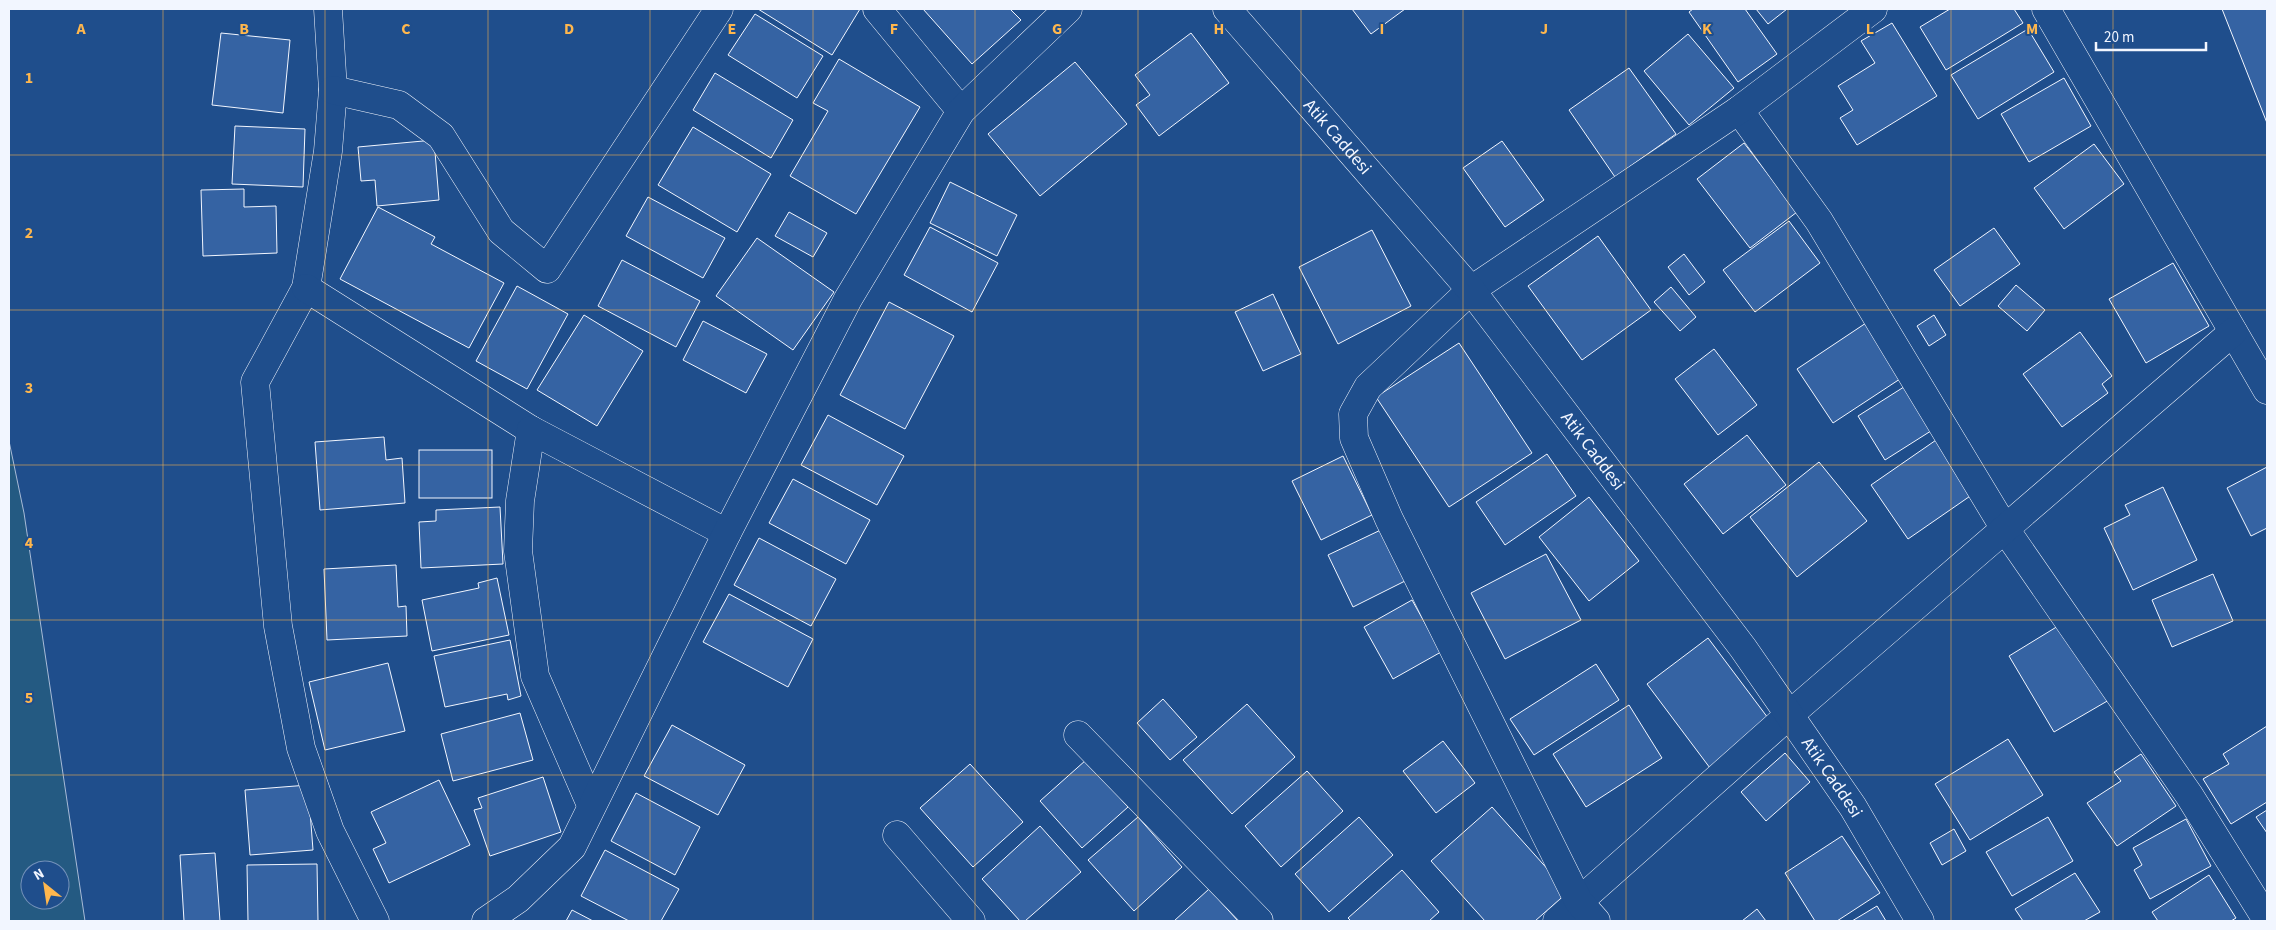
<svg xmlns="http://www.w3.org/2000/svg" width="2276" height="930" font-family="'Source Sans 3',sans-serif">
	<style>
		.green { fill: #245a82; stroke: #a8bbd7; fill-rule: evenodd }
		.building { fill: #3563a3; stroke: #f2f6ff }
		.lines { fill: none; stroke-linecap: round; stroke-linejoin: round }
		.street-casing { stroke: #f2f6ff; stroke-width: 29 }
		.secondary-casing { stroke: #f2f6ff; stroke-width: 29 }
		.street { stroke: #1f4e8c; stroke-width: 28 }
		.secondary { stroke: #1f4e8c; stroke-width: 28 }
		.grid { fill: none; stroke: #ffb74d; stroke-width: 1; stroke-opacity: 0.55 }
		.labels { text-anchor: middle; dominant-baseline: central; stroke-width: 4; stroke-linejoin: round; paint-order: stroke }
		.street-label { font-size: 18px; fill: #f2f6ff; stroke: #1f4e8c }
		.grid-label { font-size: 16px; text-anchor: middle; font-weight: bold; fill: #ffb74d; stroke: #1f4e8c; stroke-width: 4; stroke-linejoin: round; paint-order: stroke }
	</style>
	<rect width="100%" height="100%" fill="#1f4e8c"/>
	<path class="green" d="M9 441 24 513 85 921H9ZM30 870H60V900H30Z"/>
	<g class="building">
		<path d="M758 9H860L832 55Z"/>
		<path d="M923 9H1010L1021 20 972 64Z"/>
		<path d="M1352 9H1405L1371 34Z"/>
		<path d="M1693 9H1745L1777 54 1738 82 1689 12Z"/>
		<path d="M1756 9H1787L1768 24Z"/>
		<path d="M1950 9H2014L2023 23 1946 70 1920 27Z"/>
		<path d="M2222 9H2267V123Z"/>
		<path d="M755 14 823 56 797 98 728 55Z"/>
		<path d="M1892 23 1937 96 1857 145 1840 118 1853 110 1838 86 1875 63 1861 41Z"/>
		<path d="M2028 29 2054 72 1978 119 1951 75Z"/>
		<path d="M221 33 290 40 283 113 212 105Z"/>
		<path d="M1191 33 1229 83 1159 136 1136 105 1150 95 1135 75Z"/>
		<path d="M1688 34 1734 88 1689 125 1644 71Z"/>
		<path d="M839 59 920 107 856 214 790 176 828 111 813 103Z"/>
		<path d="M1075 62 1127 124 1040 196 988 134Z"/>
		<path d="M1629 68 1676 134 1615 177 1569 110Z"/>
		<path d="M715 73 793 120 771 158 693 110Z"/>
		<path d="M2064 78 2091 126 2029 162 2001 114Z"/>
		<path d="M235 126 305 129 303 187 232 184Z"/>
		<path d="M693 127 771 174 737 232 658 185Z"/>
		<path d="M434 140 439 200 377 206 375 180 361 181 358 147Z"/>
		<path d="M1502 141 1544 200 1505 227 1463 168Z"/>
		<path d="M1744 143 1797 212 1750 248 1697 179Z"/>
		<path d="M2094 144 2124 184 2064 229 2034 188Z"/>
		<path d="M950 182 1017 215 997 256 930 223Z"/>
		<path d="M244 189V207L276 206 277 253 203 256 201 190Z"/>
		<path d="M648 197 725 238 703 278 626 236Z"/>
		<path d="M378 207 435 237 431 244 504 283 469 348 340 279Z"/>
		<path d="M789 212 827 233 813 257 775 236Z"/>
		<path d="M1789 221 1820 263 1755 312 1723 270Z"/>
		<path d="M930 227 998 263 972 312 904 275Z"/>
		<path d="M1994 228 2020 264 1960 306 1934 270Z"/>
		<path d="M1372 230 1411 306 1338 344 1299 267Z"/>
		<path d="M1598 236 1651 310 1582 360 1528 286Z"/>
		<path d="M757 238 834 292 793 350 716 296Z"/>
		<path d="M1684 254 1705 282 1689 295 1668 267Z"/>
		<path d="M622 260 700 301 676 347 598 306Z"/>
		<path d="M2173 263 2209 326 2146 363 2109 299Z"/>
		<path d="M2016 285 2045 310 2027 331 1998 306Z"/>
		<path d="M517 286 568 314 527 389 476 361Z"/>
		<path d="M1671 287 1696 317 1680 331 1654 302Z"/>
		<path d="M1273 294 1301 354 1263 371 1235 312Z"/>
		<path d="M889 302 954 336 905 429 840 395Z"/>
		<path d="M584 315 643 351 597 426 537 390Z"/>
		<path d="M1934 315 1946 335 1929 346 1917 326Z"/>
		<path d="M703 321 767 354 746 393 683 360Z"/>
		<path d="M1866 323 1903 377 1833 423 1797 369Z"/>
		<path d="M2080 332 2112 376 2102 384 2108 393 2062 427 2023 374Z"/>
		<path d="M1459 343 1532 453 1449 507 1376 397Z"/>
		<path d="M1714 349 1757 405 1718 435 1675 379Z"/>
		<path d="M1907 385 1934 429 1885 460 1858 416Z"/>
		<path d="M828 415 904 456 877 505 801 465Z"/>
		<path d="M1747 435 1786 485 1723 534 1684 484Z"/>
		<path d="M384 437 386 460 402 458 405 503 320 510 315 442Z"/>
		<path d="M1939 438 1976 492 1908 539 1871 485Z"/>
		<rect x="419" y="450" width="73" height="48"/>
		<path d="M1547 454 1576 496 1505 545 1476 502Z"/>
		<path d="M1343 456 1372 515 1321 540 1292 481Z"/>
		<path d="M1819 462 1867 521 1797 577 1750 517Z"/>
		<path d="M2267 467V528L2251 536 2227 488Z"/>
		<path d="M793 479 870 520 846 564 769 523Z"/>
		<path d="M2163 487 2197 560 2133 590 2104 528 2130 515 2125 505Z"/>
		<path d="M1589 497 1639 561 1589 601 1539 537Z"/>
		<path d="M500 507 503 564 421 568 419 522 436 521V510Z"/>
		<path d="M1387 527 1411 578 1353 607 1328 555Z"/>
		<path d="M759 538 836 579 811 626 734 585Z"/>
		<path d="M1546 554 1581 620 1505 659 1471 593Z"/>
		<path d="M396 565 398 607 406 606 407 636 327 640 324 569Z"/>
		<path d="M2213 574 2233 621 2172 647 2152 600Z"/>
		<path d="M497 578 509 635 432 651 422 600 479 588 478 583Z"/>
		<path d="M729 594 813 639 788 687 703 642Z"/>
		<path d="M1412 600 1441 652 1393 679 1364 627Z"/>
		<path d="M2063 623 2109 700 2054 732 2009 656Z"/>
		<path d="M1708 638 1771 722 1710 768 1647 684Z"/>
		<path d="M510 640 521 696 508 700 507 694 445 707 434 656Z"/>
		<path d="M388 663 405 731 325 750 309 682Z"/>
		<path d="M1596 664 1619 700 1534 755 1510 719Z"/>
		<path d="M1163 699 1197 737 1170 760 1137 723Z"/>
		<path d="M1247 704 1295 757 1232 814 1183 760Z"/>
		<path d="M1629 705 1662 758 1586 807 1553 754Z"/>
		<path d="M520 713 533 760 453 781 441 734Z"/>
		<path d="M672 725 745 765 718 815 644 776Z"/>
		<path d="M2267 726V802L2231 824 2203 779 2229 764 2223 754Z"/>
		<path d="M2008 739 2043 795 1970 840 1935 784Z"/>
		<path d="M1443 741 1475 783 1436 813 1403 771Z"/>
		<path d="M1785 753 1810 782 1766 821 1741 792Z"/>
		<path d="M2141 754 2176 806 2117 846 2087 803 2121 781 2114 772Z"/>
		<path d="M1086 760 1128 807 1082 848 1040 801Z"/>
		<path d="M970 764 1023 822 973 867 920 808Z"/>
		<path d="M1307 771 1343 811 1281 867 1245 826Z"/>
		<path d="M543 777 561 832 490 856 474 810 482 808 478 798Z"/>
		<path d="M439 780 470 845 389 883 373 849 386 843 371 812Z"/>
		<path d="M308 785 313 850 250 855 245 790Z"/>
		<path d="M636 793 700 827 675 875 611 841Z"/>
		<path d="M1492 807 1568 892 1535 921H1485L1431 861Z"/>
		<path d="M2267 810V833L2256 817Z"/>
		<path d="M1138 817 1182 867 1134 911 1088 860Z"/>
		<path d="M1359 817 1393 855 1329 912 1295 874Z"/>
		<path d="M2048 817 2073 861 2012 896 1986 852Z"/>
		<path d="M2186 819 2211 866 2150 899 2134 870 2142 865 2133 848Z"/>
		<path d="M1040 826 1081 872 1025 921H1020L982 879Z"/>
		<path d="M1954 829 1966 851 1942 865 1930 843Z"/>
		<path d="M1842 836 1880 893 1837 921H1815L1785 873Z"/>
		<path d="M605 850 679 889 661 921H629L581 896Z"/>
		<path d="M215 853 220 921H184L180 855Z"/>
		<path d="M317 864 318 921H248L247 865Z"/>
		<path d="M1402 870 1439 912 1429 921H1351L1348 918Z"/>
		<path d="M2075 873 2100 912 2084 921H2023L2015 909Z"/>
		<path d="M2209 875 2236 918 2231 921H2158L2152 912Z"/>
		<path d="M1209 889 1238 921H1174Z"/>
		<path d="M1877 906 1886 921H1852Z"/>
		<path d="M1757 909 1766 921H1742Z"/>
		<path d="M572 910 593 921H566Z"/>
	</g>
	<g class="lines">
		<defs>
			<g id="street">
				<path d="M328 9 333 90 328 151 306 288 255 382 278 626 301 748 330 831 375 921"/>
				<path d="M877 9 961 111"/>
				<path d="M2046 9 2267 390"/>
				<path d="M333 90 399 105 441 136 501 231 547 269 719 9"/>
				<path d="M1739 110 1819 221 2005 529 2189 795 2267 920"/>
				<path d="M306 288 531 430"/>
				<path d="M1078 735 1259 921"/>
				<path d="M591 805 535 676 518 551 520 501 531 430 727 533"/>
				<path d="M897 835 971 921"/>
				<path d="M486 921 518 899 572 847 727 533 848 299 961 111 1068 9"/>
				<path d="M1557 921 1789 715 2233 332"/>
				<path d="M1596 921 1579 902 1389 519 1354 438 1353 414 1368 387 1471 290 1739 110 1873 9"/>
			</g>
			<g id="secondary">
				<path id="s1" d="M1227 9 1471 290 1743 648 1853 807 1920 921"/>
			</g>
		</defs>
		<use href="#street" class="street-casing"/>
		<use href="#secondary" class="secondary-casing"/>
		<use href="#street" class="street"/>
		<use href="#secondary" class="secondary"/>
	</g>
	<path class="grid" d="M163 9V921M325 9V921M488 9V921M650 9V921M813 9V921M975 9V921M1138 9V921M1301 9V921M1463 9V921M1626 9V921M1788 9V921M1951 9V921M2113 9V921M9 155H2267M9 310H2267M9 465H2267M9 620H2267M9 775H2267"/>
	<g class="labels">
		<g class="street-label">
			<text stroke="none"><textPath href="#s1" startOffset="169">Atik Caddesi</textPath></text>
			<text stroke="none"><textPath href="#s1" startOffset="574">Atik Caddesi</textPath></text>
			<text stroke="none"><textPath href="#s1" startOffset="979">Atik Caddesi</textPath></text>
		</g>
	</g>
	<g class="grid-label">
		<text x="81" y="34">A</text>
		<text x="244" y="34">B</text>
		<text x="406" y="34">C</text>
		<text x="569" y="34">D</text>
		<text x="732" y="34">E</text>
		<text x="894" y="34">F</text>
		<text x="1057" y="34">G</text>
		<text x="1219" y="34">H</text>
		<text x="1382" y="34">I</text>
		<text x="1544" y="34">J</text>
		<text x="1707" y="34">K</text>
		<text x="1870" y="34">L</text>
		<text x="2032" y="34">M</text>
		<text x="29" y="83">1</text>
		<text x="29" y="238">2</text>
		<text x="29" y="393">3</text>
		<text x="29" y="548">4</text>
		<text x="29" y="703">5</text>
	</g>
	<rect width="2276" height="930" fill="none" stroke="#f2f6ff" stroke-width="20"/>
	<g transform="translate(45 885) rotate(330)"><circle r="24" fill="#1f4e8c" stroke="#7391ba"/>
	<path d="M0-4L9 19L0 12L-9 19Z" fill="#ffb74d"/>
	<text y="-8" font-size="14" font-weight="bold" text-anchor="middle" fill="#f2f6ff">N</text>
	</g>
	<path d="M2096 42v8h110v-8" fill="none" stroke="#f2f6ff" stroke-width="2.5"/>
	<text x="2104" y="42" font-size="15" fill="#f2f6ff" stroke="#1f4e8c" stroke-width="4" paint-order="stroke">20 m</text>
</svg>
